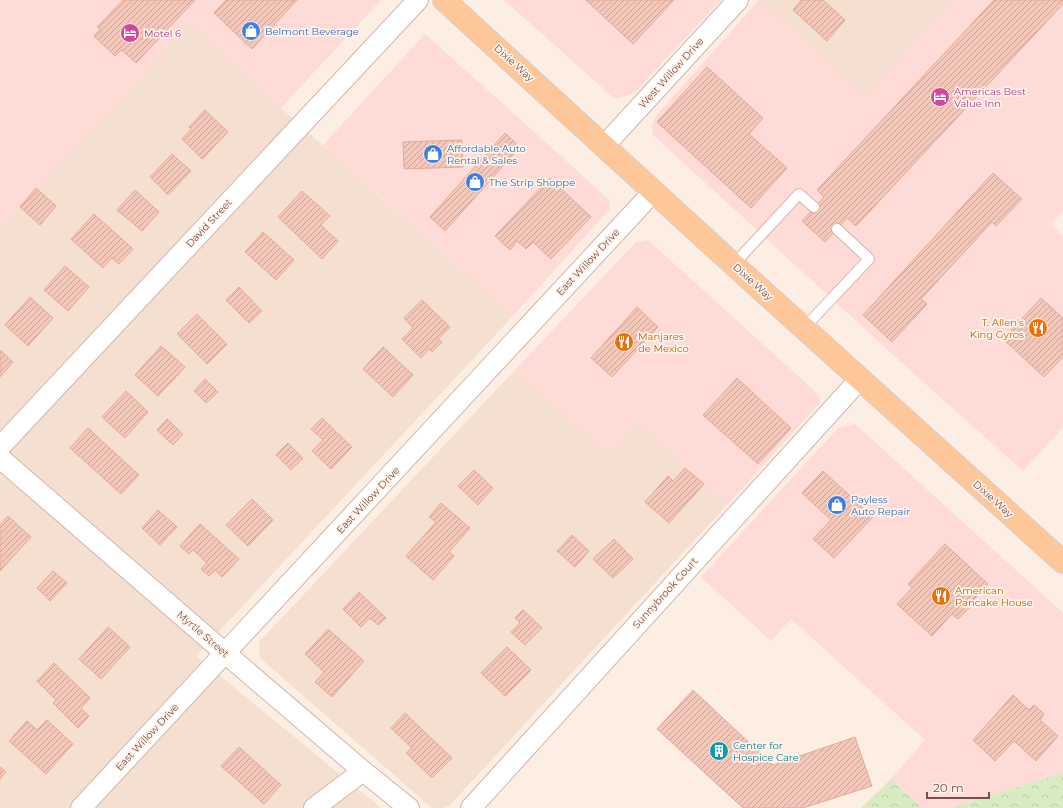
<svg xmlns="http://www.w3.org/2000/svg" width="1063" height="808" font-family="Montserrat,sans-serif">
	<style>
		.residential { fill: #f5dfd1 }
		.commercial { fill: #fedbd6 }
		.forest { fill: url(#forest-crowns) }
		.building { fill: url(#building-hatch); stroke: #e6aa99 }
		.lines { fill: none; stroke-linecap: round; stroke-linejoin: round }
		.service-casing { stroke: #d0b6ac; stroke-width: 12 }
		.minor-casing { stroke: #d0b6ac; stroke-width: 22 }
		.primary-casing { stroke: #d9cecc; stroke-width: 24 }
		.service { stroke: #fff; stroke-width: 10 }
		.minor { stroke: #fff; stroke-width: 20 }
		.primary { stroke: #fdc799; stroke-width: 22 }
		.labels { text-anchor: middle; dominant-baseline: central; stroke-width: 3.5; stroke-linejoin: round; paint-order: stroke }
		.shop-label { font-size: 10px; fill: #366cbe; stroke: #fff3ea; text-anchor: start }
		.hotel-label { font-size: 10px; fill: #b23c85; stroke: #fff3ea; text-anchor: start }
		.street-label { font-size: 10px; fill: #765148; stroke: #fff3ea }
		.food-label { font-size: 10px; fill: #c56008; stroke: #fff3ea; text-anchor: start }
		.culture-label { font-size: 10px; fill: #0d838f; stroke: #fff3ea; text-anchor: start }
	</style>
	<defs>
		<pattern id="forest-crowns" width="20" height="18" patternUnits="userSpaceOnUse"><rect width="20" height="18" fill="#d9ebc1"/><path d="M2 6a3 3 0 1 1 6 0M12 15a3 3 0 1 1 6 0" fill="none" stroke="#becba7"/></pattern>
		<pattern id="building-hatch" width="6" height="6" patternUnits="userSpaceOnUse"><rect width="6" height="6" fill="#f3c7ba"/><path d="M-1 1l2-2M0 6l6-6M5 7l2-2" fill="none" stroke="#c9a499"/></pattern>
	</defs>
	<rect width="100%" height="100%" fill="#fdeee3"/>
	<g class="residential">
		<path d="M761 0H953L865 96Z"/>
		<path d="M191 24 281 108 513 316 196 656 381 808H0V228Z"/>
		<path d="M515 370 607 455 638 423 727 505 449 806 443 808H432L260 658 259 642Z"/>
	</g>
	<g class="commercial">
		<path d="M0 0H381L281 108 191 24 0 228Z"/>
		<path d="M504 0H721L634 93 615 99Z"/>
		<path d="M759 0H761L865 96 953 0H1063V211L1051 224 1063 236V428L1023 471 912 372 653 135 652 127 655 117Z"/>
		<path d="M425 34 562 157 609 200 610 209 513 316 323 145Z"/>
		<path d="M648 240 819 395 820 403 727 505 638 423 607 455 515 370 636 242Z"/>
		<path d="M855 424 1063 613V773L949 808H922L891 779 925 740 791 619 771 641 701 577 838 428Z"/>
	</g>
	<g class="forest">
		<path d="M1063 773V808H949Z"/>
		<path d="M891 779 922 808H861Z"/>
	</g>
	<g class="building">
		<path d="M123 0H195L136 63 122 50 115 56 94 36 100 29 97 27Z"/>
		<path d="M226 0H297L252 49 214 13Z"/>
		<path d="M586 0H674L633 44Z"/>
		<path d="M801 0H823L845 20 827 41 793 10Z"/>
		<path d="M994 0H1063V4L856 226 847 218 825 242 802 221 824 197 817 190Z"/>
		<path d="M707 67 763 118 749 134 787 168 751 208 657 122Z"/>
		<path d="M205 110 228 132 202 159 182 139 191 129 189 127Z"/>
		<path d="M505 133 520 147 445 231 430 217Z"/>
		<path d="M462 140 463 167 404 169 403 142Z"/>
		<path d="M172 154 191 171 168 195 150 177Z"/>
		<path d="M993 173 1022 199 996 226 992 222 921 299 927 304 892 342 863 315Z"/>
		<path d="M550 178 591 217 551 259 533 242 526 249 517 241 510 250 495 236Z"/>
		<path d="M36 188 56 206 40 225 20 207Z"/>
		<path d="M135 190 159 212 142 231 117 210Z"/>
		<path d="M302 191 330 216 321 225 338 241 322 259 278 217Z"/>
		<path d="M94 214 133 249 119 264 112 258 103 268 71 239Z"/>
		<path d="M263 232 294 260 276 280 245 252Z"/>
		<path d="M65 266 89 287 68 311 44 290Z"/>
		<path d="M239 287 262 311 249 323 226 300Z"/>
		<path d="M30 297 53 318 28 346 5 325Z"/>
		<path d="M1041 298 1063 318V357L1044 377 1003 339Z"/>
		<path d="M422 300 450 327 438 339 442 342 432 352 429 349 421 358 402 339 413 328 404 318Z"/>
		<path d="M637 307 658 327 612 377 591 358Z"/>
		<path d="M197 314 227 344 207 364 177 334Z"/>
		<path d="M161 346 185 367 158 396 135 375Z"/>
		<path d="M383 347 413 375 393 397 363 369Z"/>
		<path d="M0 350 13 362 0 377Z"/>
		<path d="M737 378 791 428 758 464 703 415Z"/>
		<path d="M205 379 218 392 206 403 194 391Z"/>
		<path d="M126 391 148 412 125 438 102 417Z"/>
		<path d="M322 418 352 447 331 469 312 451 323 440 311 429Z"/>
		<path d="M167 419 183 434 173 445 157 430Z"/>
		<path d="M88 428 139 475 121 494 70 448Z"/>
		<path d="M288 443 303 458 291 470 276 455Z"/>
		<path d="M685 468 704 484 669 523 645 502 668 476 673 481Z"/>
		<path d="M474 470 493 488 478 505 458 486Z"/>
		<path d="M823 471 873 517 834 558 813 539 831 520 802 493Z"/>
		<path d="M252 499 273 520 248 546 226 525Z"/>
		<path d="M441 503 470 528 449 552 454 556 433 580 406 556 436 522 429 517Z"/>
		<path d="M158 510 177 527 160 545 142 528Z"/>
		<path d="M8 516 31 537 0 571V525Z"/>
		<path d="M200 524 239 559 222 577 215 570 209 576 201 569 207 563 193 550 189 554 180 546Z"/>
		<path d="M572 535 589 551 575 567 557 551Z"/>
		<path d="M614 539 633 559 613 578 593 559Z"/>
		<path d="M945 544 988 584 969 605 971 606 958 619 952 614 932 636 897 604 912 588 908 584Z"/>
		<path d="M53 571 67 583 50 601 37 588Z"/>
		<path d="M359 592 386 618 378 625 370 618 361 627 343 609Z"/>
		<path d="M523 610 542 628 525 645 511 632 520 623 515 618Z"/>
		<path d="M108 627 130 647 101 679 79 659Z"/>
		<path d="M328 629 364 661 332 697 315 682 324 672 305 654Z"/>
		<path d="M507 647 531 670 505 696 481 673Z"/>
		<path d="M54 663 90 698 81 708 89 716 78 728 53 703 56 700 37 681Z"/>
		<path d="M693 690 773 765 855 737 872 786 803 808H743L657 729Z"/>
		<path d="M1013 695 1029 710 1034 705 1044 714 1040 720 1058 736 1036 761 1014 741 995 761 973 740Z"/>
		<path d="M405 713 452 758 432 778 406 753 412 748 391 728Z"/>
		<path d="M47 720 73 744 46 774 9 741 27 721 37 730Z"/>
		<path d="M239 747 281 785 264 804 221 766Z"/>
		<path d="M0 767 6 772 0 779Z"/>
	</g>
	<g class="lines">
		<defs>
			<g id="service">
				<path d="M734 264 799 194 814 207"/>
				<path d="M804 328 869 259 837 229"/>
			</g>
			<g id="minor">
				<path d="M604 146 738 0"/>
				<path d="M0 447 418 0"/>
				<path d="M0 458 225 653 363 771 409 808"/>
				<path d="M81 808 654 191"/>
				<path d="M314 808 363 771"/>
				<path d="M471 808 860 379"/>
			</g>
			<path id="primary" d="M444 0 746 276 1063 562"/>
		</defs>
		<use href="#service" class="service-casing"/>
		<use href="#minor" class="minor-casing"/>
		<use href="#primary" class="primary-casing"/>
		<use href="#service" class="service"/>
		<use href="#minor" class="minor"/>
		<use href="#primary" class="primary"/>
	</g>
	<defs>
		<symbol id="shop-disc" viewBox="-11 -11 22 22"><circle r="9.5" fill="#3f7fe0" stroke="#fff3ea"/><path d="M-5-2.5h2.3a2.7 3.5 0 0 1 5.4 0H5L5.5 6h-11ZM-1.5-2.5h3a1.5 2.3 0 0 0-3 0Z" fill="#fff"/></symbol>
		<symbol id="hotel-disc" viewBox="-11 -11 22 22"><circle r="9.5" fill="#d1479c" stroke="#fff3ea"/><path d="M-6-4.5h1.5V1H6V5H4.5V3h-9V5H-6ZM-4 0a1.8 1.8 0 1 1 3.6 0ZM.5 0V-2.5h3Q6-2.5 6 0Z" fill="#fff"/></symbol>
		<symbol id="restaurant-disc" viewBox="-11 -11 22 22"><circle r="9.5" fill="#e8710a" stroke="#fff3ea"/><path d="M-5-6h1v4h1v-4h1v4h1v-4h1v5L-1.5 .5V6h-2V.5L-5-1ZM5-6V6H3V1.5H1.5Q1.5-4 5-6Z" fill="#fff"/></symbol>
		<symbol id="building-disc" viewBox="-11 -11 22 22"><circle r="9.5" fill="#0f9aa8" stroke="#fff3ea"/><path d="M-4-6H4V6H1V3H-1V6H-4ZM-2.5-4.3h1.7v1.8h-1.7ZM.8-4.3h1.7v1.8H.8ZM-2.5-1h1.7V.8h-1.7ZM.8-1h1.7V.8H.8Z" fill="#fff"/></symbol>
	</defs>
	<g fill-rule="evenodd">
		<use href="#shop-disc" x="240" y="20" width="22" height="22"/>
		<use href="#hotel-disc" x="119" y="22" width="22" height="22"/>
		<use href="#hotel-disc" x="929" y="86" width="22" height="22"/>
		<use href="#shop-disc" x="422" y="143" width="22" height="22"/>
		<use href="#shop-disc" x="464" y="171" width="22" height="22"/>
		<use href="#restaurant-disc" x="1027" y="317" width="22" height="22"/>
		<use href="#restaurant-disc" x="613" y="331" width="22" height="22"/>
		<use href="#shop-disc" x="826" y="494" width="22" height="22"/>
		<use href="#restaurant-disc" x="930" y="585" width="22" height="22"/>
		<use href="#building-disc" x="708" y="740" width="22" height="22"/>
	</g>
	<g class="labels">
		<g class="shop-label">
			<text x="265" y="31">Belmont Beverage</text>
			<text x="447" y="148">Affordable Auto<tspan x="447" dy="12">Rental &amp; Sales</tspan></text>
			<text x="489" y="182">The Strip Shoppe</text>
			<text x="851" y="499">Payless<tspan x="851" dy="12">Auto Repair</tspan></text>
		</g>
		<g class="hotel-label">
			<text x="144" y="33">Motel 6</text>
			<text x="954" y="91">Americas Best<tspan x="954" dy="12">Value Inn</tspan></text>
		</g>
		<g class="street-label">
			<text transform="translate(514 63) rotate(42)">Dixie Way</text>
			<text transform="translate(671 73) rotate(-48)">West Willow Drive</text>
			<text transform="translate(209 223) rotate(-47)">David Street</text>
			<text transform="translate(588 262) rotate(-47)">East Willow Drive</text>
			<text transform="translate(753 282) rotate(42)">Dixie Way</text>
			<text transform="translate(993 499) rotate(42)">Dixie Way</text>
			<text transform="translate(368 500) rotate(-47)">East Willow Drive</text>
			<text transform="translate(665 593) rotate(-48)">Sunnybrook Court</text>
			<text transform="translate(203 634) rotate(41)">Myrtle Street</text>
			<text transform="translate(147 737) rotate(-47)">East Willow Drive</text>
		</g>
		<g class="food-label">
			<text x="1024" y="322" text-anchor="end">T. Allen's<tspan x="1024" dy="12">King Gyros</tspan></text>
			<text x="638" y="336">Manjares<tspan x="638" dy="12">de Mexico</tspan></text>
			<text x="955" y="590">American<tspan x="955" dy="12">Pancake House</tspan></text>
		</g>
		<g class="culture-label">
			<text x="733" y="745">Center for<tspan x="733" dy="12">Hospice Care</tspan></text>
		</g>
	</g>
	<path d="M927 792v6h62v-6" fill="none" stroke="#765148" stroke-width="2"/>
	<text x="933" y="792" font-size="12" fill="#765148" stroke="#fff3ea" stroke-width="3" paint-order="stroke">20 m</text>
</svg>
